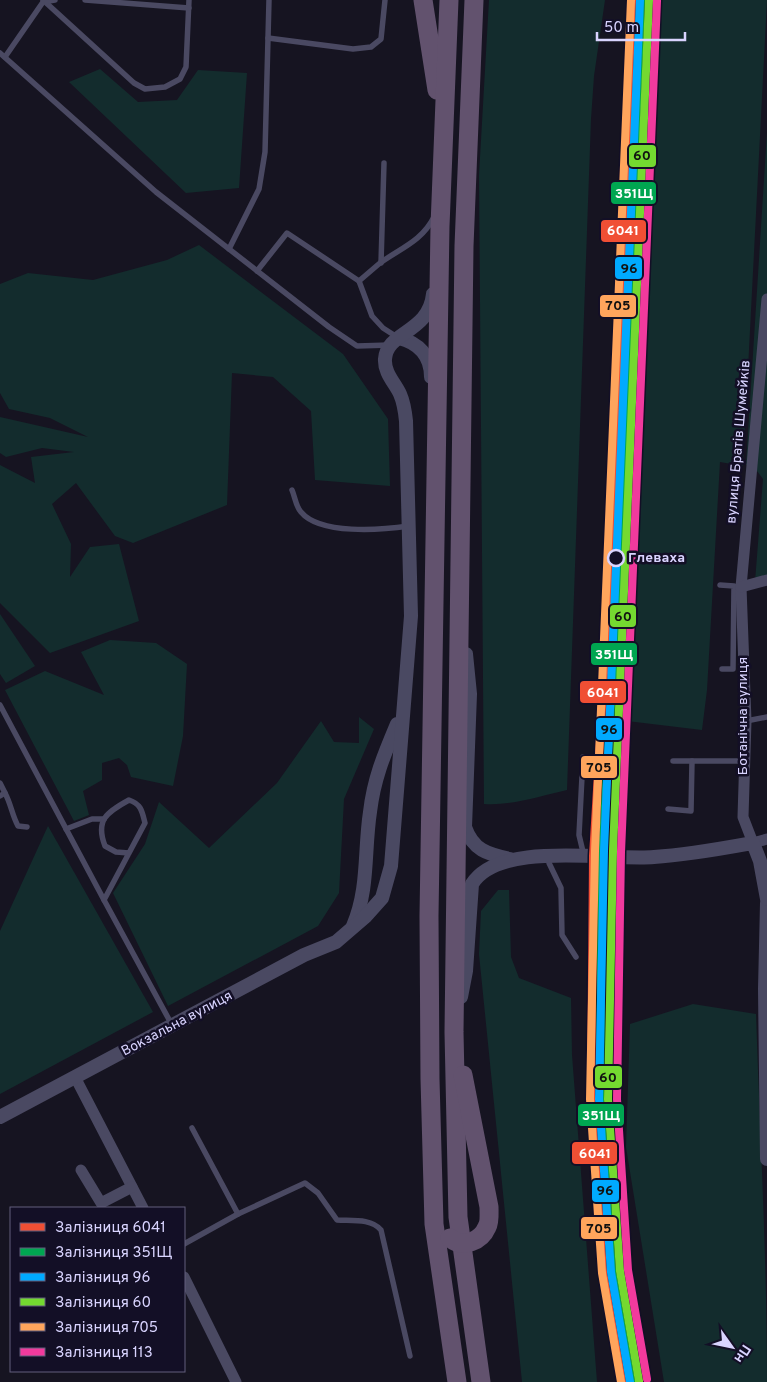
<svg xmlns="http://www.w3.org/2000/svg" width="767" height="1382" font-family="Overpass,sans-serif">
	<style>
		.green { fill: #132c2d }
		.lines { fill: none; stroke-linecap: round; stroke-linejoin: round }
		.service { stroke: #4a4962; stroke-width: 5.5 }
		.minor { stroke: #4a4962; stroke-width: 11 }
		.tertiary { stroke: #4a4962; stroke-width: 14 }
		.trunk { stroke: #62526e; stroke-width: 19 }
		.rail-1-casing { stroke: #130f26; stroke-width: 11 }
		.rail-2-casing { stroke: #130f26; stroke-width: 11 }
		.rail-3-casing { stroke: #130f26; stroke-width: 11 }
		.rail-4-casing { stroke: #130f26; stroke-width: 11 }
		.rail-5-casing { stroke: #130f26; stroke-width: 11 }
		.rail-6-casing { stroke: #130f26; stroke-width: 11 }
		.rail-1 { stroke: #f04f34; stroke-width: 8 }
		.rail-2 { stroke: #00a651; stroke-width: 8 }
		.rail-3 { stroke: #0af; stroke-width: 8 }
		.rail-4 { stroke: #74d930; stroke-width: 8 }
		.rail-5 { stroke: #ffa55c; stroke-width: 8 }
		.rail-6 { stroke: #f13a9d; stroke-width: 8 }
		.stop-dot { fill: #130f26; stroke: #d9d4ff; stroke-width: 2.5 }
		.labels { text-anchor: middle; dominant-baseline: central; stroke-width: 5; stroke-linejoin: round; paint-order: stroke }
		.street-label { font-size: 14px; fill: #d9d4ff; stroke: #130f26 }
		.stop-label { font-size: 14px; font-weight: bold; fill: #d9d4ff; stroke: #130f26; text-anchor: start }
		.line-badge { stroke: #130f26; stroke-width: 2 }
		.badge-label { font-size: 14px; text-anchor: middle; font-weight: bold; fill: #fff }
		.pale-badge-label { font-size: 14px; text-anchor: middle; font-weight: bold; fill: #111 }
	</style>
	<rect width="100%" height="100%" fill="#161421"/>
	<g class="green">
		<path d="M489 0H605L594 76 591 119 567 790C540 796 511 806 484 804L479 175Z"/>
		<path d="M648 0H767L743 466 720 462 707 690 702 730 627 721 625 692Z"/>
		<path d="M100 69 138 102 177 100 198 70 247 73 239 188 186 193 69 82Z"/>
		<path d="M767 132V578L755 582 763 479 754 467 746 465Z"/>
		<path d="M199 245 343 354 388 419 390 486 315 480 311 411 273 377 232 373 227 505 133 543 115 536 76 483 52 504 71 544 70 577 90 547 119 544 139 621 50 653 0 603V465L35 483 31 457 74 452 42 448 6 457 0 453V417L88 437 50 418 9 409 0 393V284L28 273 93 280 167 260Z"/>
		<path d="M0 614 35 666 6 683 0 674Z"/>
		<path d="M110 640 156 643 187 664 183 736 173 786 131 777 127 765 119 758 102 763V780L83 791 89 815 74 821 5 690 45 671 104 695 81 652Z"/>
		<path d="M359 717 374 729 344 799 339 893 318 926 168 1006 113 893 145 844 159 802 209 848 277 783 321 721 334 742 359 743Z"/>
		<path d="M48 826 153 1012 0 1094V931Z"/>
		<path d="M498 890H509L511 957 519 978 571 998 572 1055 597 1382H522L479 954 481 911Z"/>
		<path d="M693 1004 756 1014C760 1137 767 1259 767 1382H664L626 1147 630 1024Z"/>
	</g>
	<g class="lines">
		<g class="service">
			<path d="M43 0 134 83 145 89 165 87 180 79 186 67 189 0"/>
			<path d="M85 0 189 8"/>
			<path d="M268 38 353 49 371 47 381 39 385 0"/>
			<path d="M0 53 156 192 329 327 357 346 390 345"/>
			<path d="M5 57 43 2 55 0"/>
			<path d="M229 249 259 189 265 152 269 0"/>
			<path d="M381 263 384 163"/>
			<path d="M257 271 287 233 359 281 372 316 383 328 397 337"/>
			<path d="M359 281C366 275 373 269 380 263 401 248 422 241 434 217"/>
			<path d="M292 490C295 497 296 507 301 512 320 535 381 530 409 526"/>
			<path d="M720 585 734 586 733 669H722"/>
			<path d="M0 705 104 900"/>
			<path d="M746 721 767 717"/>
			<path d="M583 757 579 835 584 856"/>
			<path d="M673 761H744"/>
			<path d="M0 783 5 793 0 796"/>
			<path d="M5 793C11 804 12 815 18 826L27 827"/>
			<path d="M668 809 691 811 692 761"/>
			<path d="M66 829 92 819H104"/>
			<path d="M129 853 116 852 105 846C95 820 107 812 129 800 141 804 142 811 145 823L104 900 172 1025"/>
			<path d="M550 857 549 863 561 888 562 935 576 957"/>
			<path d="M192 1128 238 1214"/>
			<path d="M184 1244 238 1214 305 1183 318 1193 337 1220C351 1221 371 1218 381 1230L410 1356"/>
		</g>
		<g class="minor">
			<path d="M767 299 741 587 746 721 743 817 753 843 767 839"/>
			<path d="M741 587 767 580"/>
			<path d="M75 1077 143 1208"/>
			<path d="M81 1170 101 1203 132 1187"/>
			<path d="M184 1277 236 1382"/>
		</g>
		<g class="tertiary">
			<path d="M399 338C419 343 431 356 431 377"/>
			<path d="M466 654 470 694 465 827C473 850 487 854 510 859"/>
			<path d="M767 903 765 989 767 1159"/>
			<path d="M353 926C369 889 364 851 370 812 374 778 384 755 397 724"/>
			<path d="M461 997 466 971 472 884C499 840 608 861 654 857 688 855 720 849 753 843L760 861 767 899"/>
			<path d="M0 1117 304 955 336 942 365 917 382 898 391 866 411 616 406 421C405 411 404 403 400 394 395 383 384 373 385 359 387 331 429 333 433 294"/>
		</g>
		<g class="trunk">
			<path d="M423 0 437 90"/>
			<path d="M449 0 440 226 429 916 430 1079 434 1224 457 1382"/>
			<path d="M474 0 464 246 454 1032 458 1217 481 1382"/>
			<path d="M450 1238C463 1249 481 1241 487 1227 490 1222 489 1213 489 1207L463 1075"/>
		</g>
		<defs>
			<path id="rail-1" d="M622 1382 603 1272 591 1099 593 856 611 557 632 0"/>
			<path id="rail-2" d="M631 1381 612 1271 600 1099 602 856 620 557 641 0"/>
			<path id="rail-3" d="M630 1382 611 1272 599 1099 604 851 640 0"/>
			<path id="rail-4" d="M639 1381 620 1271 608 1099 613 851 649 0"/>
			<path id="rail-5" d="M621 1382 602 1273 590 1099 595 851 631 0"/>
			<path id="rail-6" d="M647 1379 628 1270 617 1099 621 852 657 1"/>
		</defs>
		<use href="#rail-1" class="rail-1-casing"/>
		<use href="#rail-2" class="rail-2-casing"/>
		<use href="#rail-3" class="rail-3-casing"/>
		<use href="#rail-4" class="rail-4-casing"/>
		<use href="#rail-5" class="rail-5-casing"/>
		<use href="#rail-6" class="rail-6-casing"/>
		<use href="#rail-1" class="rail-1"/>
		<use href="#rail-2" class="rail-2"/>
		<use href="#rail-3" class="rail-3"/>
		<use href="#rail-4" class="rail-4"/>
		<use href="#rail-5" class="rail-5"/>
		<use href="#rail-6" class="rail-6"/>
	</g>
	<circle class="stop-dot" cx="616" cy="558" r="8"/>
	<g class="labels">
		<g class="street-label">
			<text transform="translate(739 442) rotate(-85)">вулиця Братів Шумейків</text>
			<text transform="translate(743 716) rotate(-90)">Ботанічна вулиця</text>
			<text transform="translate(177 1024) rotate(-28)">Вокзальна вулиця</text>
		</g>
		<g class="stop-label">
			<text x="628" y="558">Глеваха</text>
		</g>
	</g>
	<g class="line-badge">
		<rect x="628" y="144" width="29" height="24" rx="5" fill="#74d930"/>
		<rect x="610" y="181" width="47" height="24" rx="5" fill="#00a651"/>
		<rect x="600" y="219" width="47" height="24" rx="5" fill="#f04f34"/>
		<rect x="614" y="256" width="29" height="24" rx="5" fill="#0af"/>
		<rect x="599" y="294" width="38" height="24" rx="5" fill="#ffa55c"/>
		<rect x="609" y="604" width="28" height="24" rx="5" fill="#74d930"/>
		<rect x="590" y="642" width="48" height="24" rx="5" fill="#00a651"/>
		<rect x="579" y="680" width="48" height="24" rx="5" fill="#f04f34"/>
		<rect x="595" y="717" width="28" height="24" rx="5" fill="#0af"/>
		<rect x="580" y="755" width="38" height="24" rx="5" fill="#ffa55c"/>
		<rect x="594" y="1065" width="29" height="24" rx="5" fill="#74d930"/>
		<rect x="577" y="1103" width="48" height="24" rx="5" fill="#00a651"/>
		<rect x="571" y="1141" width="47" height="24" rx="5" fill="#f04f34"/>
		<rect x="591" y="1179" width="29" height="24" rx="5" fill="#0af"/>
		<rect x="580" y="1216" width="38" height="24" rx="5" fill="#ffa55c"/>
	</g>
	<g class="badge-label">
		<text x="634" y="198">351Щ</text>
		<text x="623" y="235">6041</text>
		<text x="614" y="659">351Щ</text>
		<text x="603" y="697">6041</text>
		<text x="601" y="1120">351Щ</text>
		<text x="595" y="1158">6041</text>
	</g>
	<g class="pale-badge-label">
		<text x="642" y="160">60</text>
		<text x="629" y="273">96</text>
		<text x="618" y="310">705</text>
		<text x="623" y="621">60</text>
		<text x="609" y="734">96</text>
		<text x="599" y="772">705</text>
		<text x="608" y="1082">60</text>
		<text x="605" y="1195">96</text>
		<text x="599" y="1233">705</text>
	</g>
	<rect x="10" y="1207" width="175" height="165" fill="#130f26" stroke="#625e7d"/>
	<rect x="20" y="1223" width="25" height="8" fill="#f04f34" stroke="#625e7d"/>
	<text x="55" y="1232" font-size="15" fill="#d9d4ff">Залізниця 6041</text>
	<rect x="20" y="1248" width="25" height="8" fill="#00a651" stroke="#625e7d"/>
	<text x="55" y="1257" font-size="15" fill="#d9d4ff">Залізниця 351Щ</text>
	<rect x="20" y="1273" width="25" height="8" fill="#00aaff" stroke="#625e7d"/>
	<text x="55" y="1282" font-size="15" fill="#d9d4ff">Залізниця 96</text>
	<rect x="20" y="1298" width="25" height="8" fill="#74d930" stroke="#625e7d"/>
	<text x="55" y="1307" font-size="15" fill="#d9d4ff">Залізниця 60</text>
	<rect x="20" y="1323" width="25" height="8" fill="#ffa55c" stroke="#625e7d"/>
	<text x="55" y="1332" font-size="15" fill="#d9d4ff">Залізниця 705</text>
	<rect x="20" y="1348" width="25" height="8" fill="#f13a9d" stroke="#625e7d"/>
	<text x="55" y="1357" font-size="15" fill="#d9d4ff">Залізниця 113</text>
	<g transform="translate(732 1347) rotate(123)" stroke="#130f26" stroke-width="4" paint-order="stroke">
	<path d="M0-4L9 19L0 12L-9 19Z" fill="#d9d4ff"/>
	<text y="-8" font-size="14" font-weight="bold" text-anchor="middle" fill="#d9d4ff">Пн</text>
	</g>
	<path d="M597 32v8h88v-8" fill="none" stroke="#d9d4ff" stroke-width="2.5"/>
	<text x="604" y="32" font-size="15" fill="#d9d4ff" stroke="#130f26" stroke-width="4" paint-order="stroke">50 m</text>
</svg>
